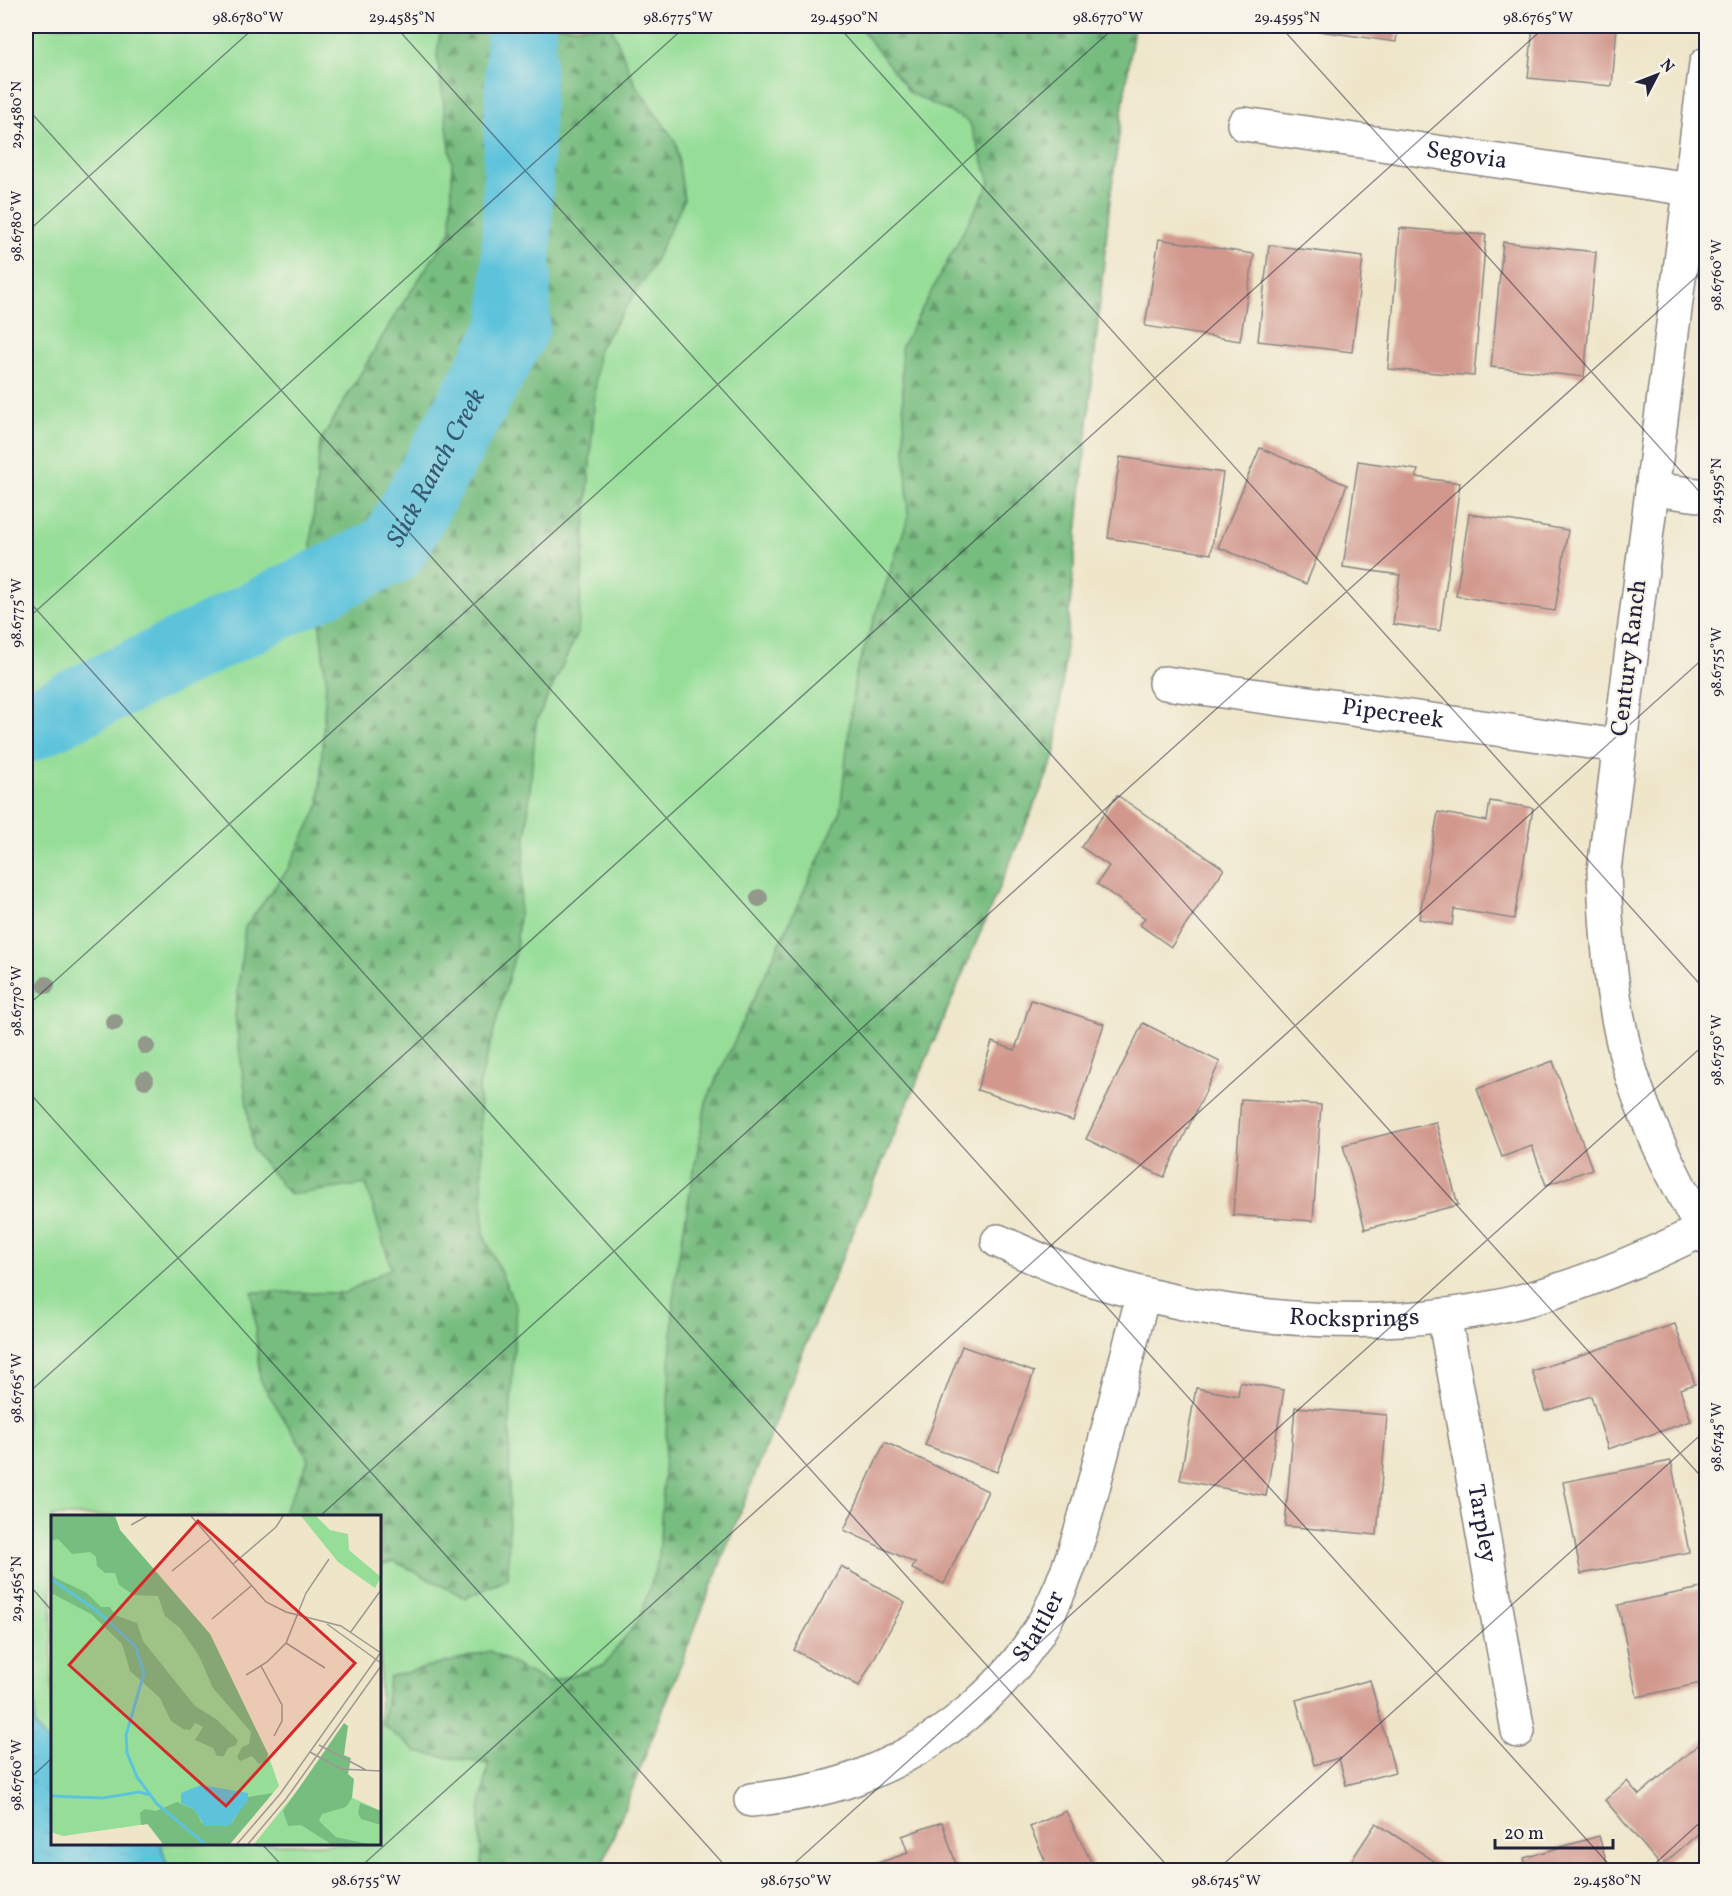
<svg xmlns="http://www.w3.org/2000/svg" width="1732" height="1896" font-family="Vollkorn,serif">
	<style>
		.green { fill: #96de98; stroke: #5c806a; stroke-width: 1.5; fill-rule: evenodd }
		.forest { fill: url(#forest-firs); stroke: #4d705e; stroke-width: 1.5 }
		.water { fill: url(#water-ripples); stroke: #40728b; stroke-width: 1.5 }
		.lines { fill: none; stroke-linecap: round; stroke-linejoin: round }
		.river { stroke: #5dc3db; stroke-width: 70 }
		.building { fill: #d2988d }
		.minor-casing { stroke: #888482; stroke-width: 36 }
		.minor { stroke: #fff; stroke-width: 33 }
		.tree { fill: #92998b }
		.ticks { fill: none; stroke: #22223b; stroke-width: 1.5; stroke-opacity: 0.45 }
		.labels { text-anchor: middle; dominant-baseline: central; stroke-width: 4.5; stroke-linejoin: round; paint-order: stroke }
		.street-label { font-size: 24px; fill: #22223b; stroke: #f7f3e8 }
		.water-label { font-size: 26px; font-style: italic; fill: #375a73; stroke: #f7f3e8 }
		.inset-river { fill: none; stroke: #5dc3db; stroke-width: 3 }
		.inset-road { fill: none; stroke: #9d9891; stroke-width: 1.5 }
		.view { fill: #d62828; fill-opacity: 0.15; stroke: #d62828; stroke-width: 3 }
		.inset-edge { fill: none; stroke: #22223b; stroke-width: 3 }
		.neatline { fill: none; stroke: #22223b; stroke-width: 2 }
		.ticks-label { font-size: 15px; text-anchor: middle; fill: #22223b }
	</style>
	<defs>
		<pattern id="forest-firs" width="22" height="20" patternUnits="userSpaceOnUse" patternTransform="scale(1.5)"><rect width="22" height="20" fill="#78bd80"/><path d="M5 1l3.5 6h-7zM16 11l3.5 6h-7z" fill="#62996a"/></pattern>
		<pattern id="water-ripples" width="26" height="14" patternUnits="userSpaceOnUse" patternTransform="scale(1.5)"><rect width="26" height="14" fill="#5dc3db"/><path d="M2 4q2-2 4 0t4 0M15 11q2-2 4 0t4 0" fill="none" stroke="#51a7bd"/></pattern>
	</defs>
	<rect width="100%" height="100%" fill="#f7f3e8"/>
	<filter id="ink" filterUnits="userSpaceOnUse"><feTurbulence type="fractalNoise" baseFrequency=".0167" numOctaves="2"/><feDisplacementMap in="SourceGraphic" scale="12" xChannelSelector="R" yChannelSelector="G"/><feConvolveMatrix kernelMatrix="1 2 1 2 8 2 1 2 1" color-interpolation-filters="sRGB"/></filter>
	<filter id="wash" filterUnits="userSpaceOnUse"><feTurbulence type="fractalNoise" baseFrequency=".008" numOctaves="4" result="noise"/><feDisplacementMap in="SourceGraphic" scale="24" xChannelSelector="R" yChannelSelector="G"/><feGaussianBlur stdDeviation="1.35" result="paint"/><feColorMatrix in="noise" values="0 0 0 0 0 0 0 0 0 0 0 0 0 0 0 0 0 1.4 0 .05"/><feComposite in="paint" operator="in"/></filter>
	<g filter="url(#wash)">
		<rect width="100%" height="100%" fill="#efe6ca"/>
		<path class="green" d="M26 26H1134L1110 199 1055 756 811 1331 600 1870H26ZM52 1516H380V1844H52Z"/>
		<g class="forest">
			<path d="M441 26H611L636 86 676 142 684 200 652 267 598 350 578 632 536 722 516 950 479 1086 484 1235 516 1307 510 1422 508 1579 466 1598 394 1561 380 1565V1516H282L309 1459 260 1380 252 1292 345 1293 391 1268 366 1184 290 1195 253 1150 235 1016 245 927 288 869 319 805 326 680 311 544 320 442 397 312 451 231 452 163 437 55Z"/>
			<path d="M859 26H1134L1110 199 1055 756 811 1331 602 1866 596 1870H489L482 1866 479 1818 488 1764 417 1752 383 1725 389 1677 490 1651 548 1683 604 1665 640 1618 659 1557 675 1278 706 1102 840 813 855 676 908 518 901 348 990 182 969 121 910 93Z"/>
		</g>
		<path class="water" d="M26 1645 32 1653 35 1726 52 1747V1844H161L166 1862 171 1870H26Z"/>
		<g class="lines">
			<path class="river" id="s1" d="M26 728 392 549 515 326 521 26"/>
		</g>
		<g id="blocks">
			<g class="building">
				<path d="M1314 26H1398L1396 42 1314 30Z"/>
				<path d="M1533 26H1617L1612 86 1528 78Z"/>
				<path d="M1400 228 1486 235 1474 376 1388 369Z"/>
				<path d="M1159 239 1254 254 1240 341 1145 326Z"/>
				<path d="M1503 242 1596 252 1584 377 1491 367Z"/>
				<path d="M1269 245 1363 257 1352 352 1258 341Z"/>
				<path d="M1260 448 1347 485 1306 584 1218 547Z"/>
				<path d="M1120 457 1223 473 1211 554 1108 538Z"/>
				<path d="M1358 461 1418 470 1416 477 1460 483 1440 631 1393 624 1400 575 1343 567Z"/>
				<path d="M1469 514 1568 530 1555 611 1456 596Z"/>
				<path d="M1705 647H1706V693L1701 692Z"/>
				<path d="M1117 795 1224 869 1171 947 1140 925 1145 918 1097 884 1109 866 1081 847Z"/>
				<path d="M1490 801 1533 808 1514 919 1454 909 1452 925 1419 919 1438 812 1487 821Z"/>
				<path d="M1031 1000 1104 1024 1073 1121 977 1090 992 1042 1015 1050Z"/>
				<path d="M1143 1023 1220 1062 1164 1177 1086 1139Z"/>
				<path d="M1553 1061 1592 1169 1546 1185 1532 1146 1502 1157 1477 1089Z"/>
				<path d="M1241 1099 1321 1105 1313 1221 1233 1215Z"/>
				<path d="M1436 1122 1458 1205 1365 1229 1343 1145Z"/>
				<path d="M1675 1324 1695 1384 1680 1389 1691 1421 1608 1449 1591 1396 1545 1411 1532 1371Z"/>
				<path d="M962 1346 1034 1372 997 1472 925 1445Z"/>
				<path d="M1240 1382 1284 1390 1266 1496 1180 1480 1196 1388 1238 1396Z"/>
				<path d="M1295 1407 1387 1415 1377 1535 1285 1526Z"/>
				<path d="M885 1442 988 1491 944 1584 912 1569 915 1563 844 1530Z"/>
				<path d="M1671 1461 1689 1552 1581 1574 1563 1482Z"/>
				<path d="M841 1566 905 1602 859 1686 794 1650Z"/>
				<path d="M1706 1587V1682L1637 1697 1618 1605Z"/>
				<path d="M1370 1680 1395 1772 1346 1785 1339 1758 1314 1765 1296 1700Z"/>
				<path d="M1706 1738V1827L1661 1866 1605 1800 1627 1781 1639 1795Z"/>
				<path d="M1066 1811 1095 1870H1023L1045 1860 1030 1827Z"/>
				<path d="M942 1822 958 1870H864L863 1868 908 1853 902 1836Z"/>
				<path d="M1376 1823 1448 1870H1345Z"/>
				<path d="M1599 1836 1609 1870H1527L1524 1858Z"/>
			</g>
		</g>
	</g>
	<g filter="url(#ink)">
		<use href="#blocks" fill-opacity="0" stroke="#888482" stroke-width="1.5"/>
		<g class="lines">
			<defs>
				<g id="minor">
					<path d="M1706 64 1604 870C1606 936 1611 1001 1629 1066 1646 1125 1677 1183 1706 1237"/>
					<path id="s2" d="M1244 124 1690 189"/>
					<path d="M1652 489 1706 496"/>
					<path id="s3" d="M1165 683 1619 746"/>
					<path id="s4" d="M998 1241C1025 1253 1053 1267 1081 1276 1228 1324 1407 1339 1556 1291 1607 1274 1658 1252 1706 1228"/>
					<path id="s5" d="M1444 1315 1518 1731"/>
					<path id="s6" d="M751 1800C788 1796 832 1789 866 1774 945 1742 1020 1679 1055 1600 1077 1553 1089 1503 1102 1453 1116 1400 1129 1347 1143 1295"/>
				</g>
			</defs>
			<use href="#minor" class="minor-casing"/>
			<use href="#minor" class="minor"/>
		</g>
		<g class="tree">
			<circle cx="759" cy="898" r="9"/>
			<circle cx="46" cy="985" r="9"/>
			<circle cx="114" cy="1022" r="9"/>
			<circle cx="146" cy="1046" r="9"/>
			<circle cx="145" cy="1080" r="9"/>
		</g>
	</g>
	<path class="ticks" d="M395 26 1706 1482M838 26 1706 991M1280 26 1706 499M26 107 1614 1870M26 233 256 26M26 598 1171 1870M26 620 686 26M26 1007 1116 26M26 1089 729 1870M26 1395 1546 26M320 1516 1706 268M26 1581 52 1611M26 1782 52 1758M262 1844 286 1870M357 1870 1706 656M787 1870 1706 1043M1217 1870 1706 1430M1648 1870 1706 1817"/>
	<g class="labels">
		<g class="street-label">
			<text stroke="none"><textPath href="#s2" startOffset="225">Segovia</textPath></text>
			<text transform="translate(1630 658) rotate(-83)">Century Ranch</text>
			<text stroke="none"><textPath href="#s3" startOffset="230">Pipecreek</textPath></text>
			<text stroke="none"><textPath href="#s4" startOffset="368">Rocksprings</textPath></text>
			<text stroke="none"><textPath href="#s5" startOffset="212">Tarpley</textPath></text>
			<text stroke="none"><textPath href="#s6" startOffset="350">Stattler</textPath></text>
		</g>
		<g class="water-label">
			<text stroke="none"><textPath href="#s1" startOffset="500">Slick Ranch Creek</textPath></text>
		</g>
	</g>
	<g transform="translate(51 1515)">
		<rect width="330" height="330" fill="#efe6ca"/>
		<path d="M0 1H64L69 15 159 119 217 239 228 271 179 329H112L96 309 12 321 0 317ZM250 1H265L279 15 297 19 298 35 330 62 324 73 287 47ZM257 262 330 296V329H203Z" fill="#96de98"/>
		<path d="M1 1H64L69 15 159 119 217 239 214 247 208 249 201 241 189 246 186 242 191 232 198 229 200 217 162 173 148 141 129 113 114 101 107 81 83 80 68 70 64 58H54L46 51 45 42 39 37 21 39 7 24 0 26ZM0 56 3 62 36 78 50 92H59L64 100 86 108 92 126 144 191 165 204 187 225 185 230 177 233 173 241H166L162 233 144 225 152 212 144 208 139 215 132 214 120 206 109 183 79 156 71 129 40 99 0 78ZM293 208 297 211 293 240 300 243 297 259 303 264 301 283 295 292 271 299 268 306 285 322 317 329H280L250 310 237 311 232 296ZM222 278 179 329H112L97 309 90 310 89 298 94 294 105 296 126 287 144 295 151 308H181L197 282ZM309 288 330 296V310L310 304 307 298Z" fill="#78bd80"/>
		<path d="M150 270 197 278V285L178 311H154L144 295 130 288V278Z" fill="#5dc3db"/>
		<path class="inset-river" d="M0 64 46 96 84 131 93 158 75 220 76 238 86 262 106 289 154 329M0 281 52 283 88 277 99 280"/>
		<path class="inset-road" d="M140 1 215 87 235 97 290 111 330 138M80 10 96 1M182 49 225 12 232 1M121 56 160 24M161 104 200 71M276 109 330 148M299 118 330 75M235 128 274 153M210 151 231 190V206L223 221M195 160 216 147 235 128 255 78 278 44M268 230 315 255M259 237 290 254 330 256M186 329 229 279 330 137M197 329 235 284 330 151"/>
		<path class="view" d="M147 6 304 148 175 291 18 150Z"/>
		<rect width="330" height="330" class="inset-edge"/>
	</g>
	<rect width="1732" height="1896" fill="none" stroke="#f7f3e8" stroke-width="66"/>
	<g transform="translate(1657 75) rotate(48)" stroke="#f7f3e8" stroke-width="4.5" paint-order="stroke">
	<path d="M0-4.5L10 22L0 15L-10 22Z" fill="#22223b"/>
	<text y="-9" font-size="16" font-weight="bold" text-anchor="middle" fill="#22223b">N</text>
	</g>
	<path d="M1495 1839v9h118v-9" fill="none" stroke="#22223b" stroke-width="3"/>
	<text x="1504" y="1839" font-size="18" fill="#22223b" stroke="#f7f3e8" stroke-width="4.5" paint-order="stroke">20 m</text>
	<rect x="33" y="33" width="1666" height="1830" class="neatline"/>
	<g class="ticks-label">
		<text x="248" y="22">98.6780°W</text>
		<text x="402" y="22">29.4585°N</text>
		<text x="678" y="22">98.6775°W</text>
		<text x="844" y="22">29.4590°N</text>
		<text x="1108" y="22">98.6770°W</text>
		<text x="1287" y="22">29.4595°N</text>
		<text x="1538" y="22">98.6765°W</text>
		<text transform="translate(16 115) rotate(-90)" y="5">29.4580°N</text>
		<text transform="translate(16 226) rotate(-90)" y="5">98.6780°W</text>
		<text transform="translate(1716 275) rotate(-90)" y="5">98.6760°W</text>
		<text transform="translate(1716 491) rotate(-90)" y="5">29.4595°N</text>
		<text transform="translate(16 613) rotate(-90)" y="5">98.6775°W</text>
		<text transform="translate(1716 662) rotate(-90)" y="5">98.6755°W</text>
		<text transform="translate(16 1001) rotate(-90)" y="5">98.6770°W</text>
		<text transform="translate(1716 1050) rotate(-90)" y="5">98.6750°W</text>
		<text transform="translate(16 1388) rotate(-90)" y="5">98.6765°W</text>
		<text transform="translate(1716 1437) rotate(-90)" y="5">98.6745°W</text>
		<text transform="translate(16 1589) rotate(-90)" y="5">29.4565°N</text>
		<text transform="translate(16 1775) rotate(-90)" y="5">98.6760°W</text>
		<text x="366" y="1885">98.6755°W</text>
		<text x="796" y="1885">98.6750°W</text>
		<text x="1226" y="1885">98.6745°W</text>
		<text x="1607" y="1885">29.4580°N</text>
	</g>
</svg>
